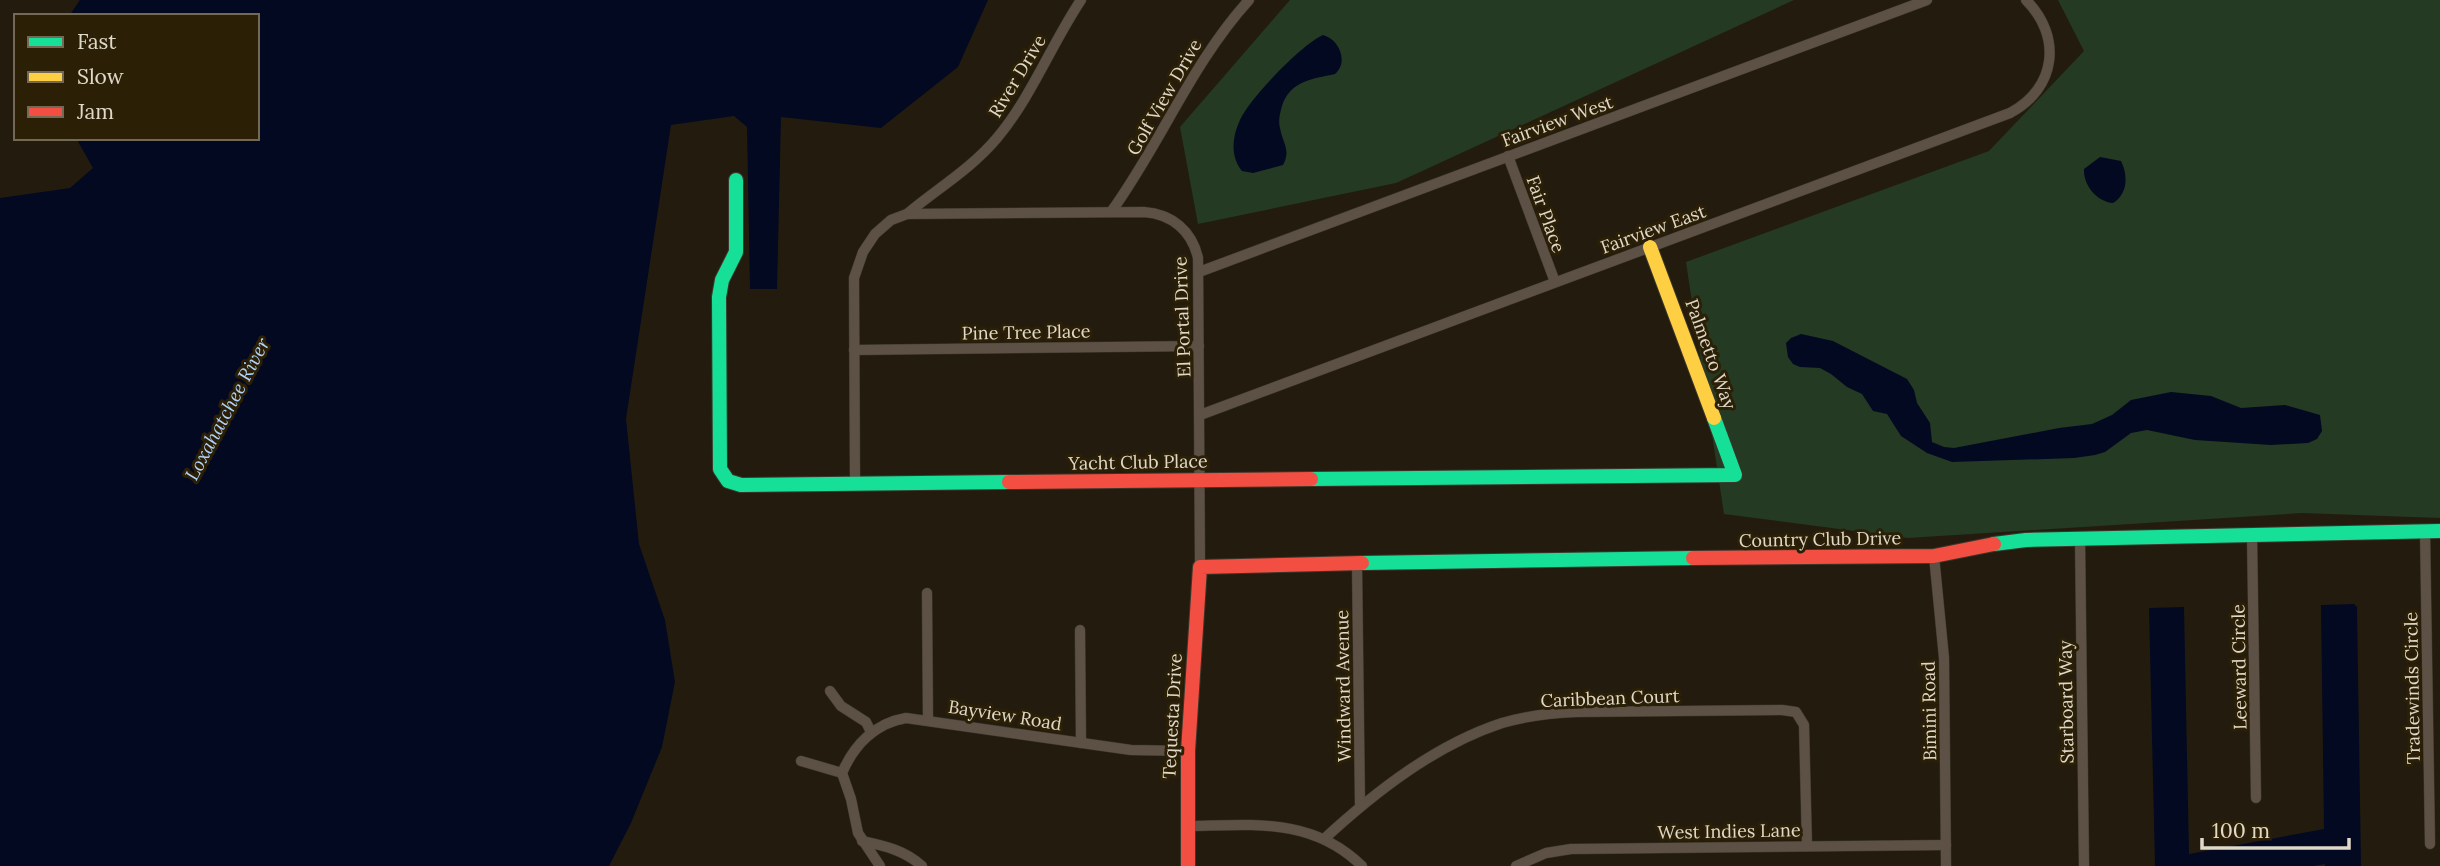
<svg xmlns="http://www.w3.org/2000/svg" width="2440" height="866" font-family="Lora,serif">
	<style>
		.green { fill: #243a23 }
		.water { fill: #030921 }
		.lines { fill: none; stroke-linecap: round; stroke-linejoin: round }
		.street-casing { stroke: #3c362a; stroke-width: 11 }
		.fast-casing { stroke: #3c362a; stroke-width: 16 }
		.slow-casing { stroke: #3c362a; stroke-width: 16 }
		.jam-casing { stroke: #3c362a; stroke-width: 16 }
		.street { stroke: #5d5145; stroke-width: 10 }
		.fast { stroke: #16e098; stroke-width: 14 }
		.slow { stroke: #ffcf43; stroke-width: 14 }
		.jam { stroke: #f24e42; stroke-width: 14 }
		.labels { text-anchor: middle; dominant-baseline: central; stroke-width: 6; stroke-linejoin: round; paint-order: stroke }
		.street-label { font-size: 18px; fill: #e0d9ca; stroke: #2b1f06 }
		.water-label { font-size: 19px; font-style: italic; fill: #b0d3fc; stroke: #2b1f06 }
	</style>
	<rect width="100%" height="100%" fill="#231c0e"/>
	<g class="green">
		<path d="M1290 0H1794L1396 183 1198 224 1180 127Z"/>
		<path d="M2058 0H2440V518L2302 513 1908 538 1724 514 1686 262 1989 151 2084 51Z"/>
	</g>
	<g class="water">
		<path d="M80 0H988L958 67 881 128 781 117 777 289H750L747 127 734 116 671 125 626 419 639 544 665 620 675 682 662 747 631 823 609 866H0V198L70 188 93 168 76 138H257V16H69Z"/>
		<path d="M1323 35C1339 39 1349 62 1335 74 1312 79 1290 81 1282 106 1280 113 1278 121 1280 128 1283 144 1291 150 1283 165L1253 173 1242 171C1230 156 1232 137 1240 120 1250 98 1301 45 1323 35Z"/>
		<path d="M2100 157 2121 161C2128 175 2128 194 2113 203 2097 202 2083 185 2084 169Z"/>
		<path d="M1801 334 1833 341 1907 379 1914 390 1917 403 1930 423 1932 442 1944 447 1954 448 2059 428 2092 424 2112 415 2131 400 2171 392 2211 396 2241 408 2285 405 2320 415 2322 431 2317 439 2308 443 2271 445 2195 440 2147 430 2131 433 2105 452 2095 455 2074 458 1952 462 1927 453 1901 436 1887 414 1873 411 1862 394 1847 387 1831 374 1820 368 1800 367 1793 364 1788 357 1786 343 1791 338Z"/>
		<path d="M2354 604 2357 607 2361 866H2325V864L2313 866H2155L2149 608 2184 607 2189 854 2324 829 2321 605Z"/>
	</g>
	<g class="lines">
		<defs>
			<g id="street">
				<path d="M1508 156 1555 282"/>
				<path d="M1111 212C1161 143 1191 64 1249 0"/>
				<path d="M907 214C938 188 971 169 997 138 1032 96 1051 45 1081 0"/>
				<path d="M1199 272 1927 0"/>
				<path d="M854 350 1199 346"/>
				<path d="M1200 415 2010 113C2057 88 2062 36 2026 0"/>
				<path d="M855 484 854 278 863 252 875 234 891 220 907 214 1144 212C1172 214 1192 231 1198 258L1200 567"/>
				<path d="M2425 531 2430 844"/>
				<path d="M2252 535 2256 798"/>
				<path d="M2080 538 2084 866"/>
				<path d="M1934 556 1944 658 1946 866"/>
				<path d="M1357 564 1360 806"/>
				<path d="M927 593 928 720"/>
				<path d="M1080 630 1081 743"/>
				<path d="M830 691 841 706 866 722 871 732"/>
				<path d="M801 761 842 773 851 799 858 833 880 866"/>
				<path d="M842 773C854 745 875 723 906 718L1131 750 1188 751"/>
				<path d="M1189 826C1253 825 1312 817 1362 866"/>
				<path d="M1324 839C1375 792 1435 745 1502 723 1526 716 1551 713 1576 712L1782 710 1796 712 1804 725 1807 846"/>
				<path d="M862 841C885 846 904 850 922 866"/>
				<path d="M1516 866 1546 853 1571 849 1946 845"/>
			</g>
			<g id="fast">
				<path d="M736 180V252L722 280 719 297 720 469 728 481 741 485 1009 482"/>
				<path d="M1311 479 1735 475 1714 418"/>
				<path d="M1994 544 2026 540 2440 531"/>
				<path d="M1362 563 1693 558"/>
			</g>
			<path id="slow" d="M1650 247 1714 418"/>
			<g id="jam">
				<path d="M1009 482 1311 479"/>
				<path d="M1693 558 1934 556 1994 544"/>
				<path d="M1188 866V751L1200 567 1362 563"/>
			</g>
		</defs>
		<use href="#street" class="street-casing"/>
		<use href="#fast" class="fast-casing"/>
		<use href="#slow" class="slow-casing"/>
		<use href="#jam" class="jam-casing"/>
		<use href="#street" class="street"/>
		<use href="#fast" class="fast"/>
		<use href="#slow" class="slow"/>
		<use href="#jam" class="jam"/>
	</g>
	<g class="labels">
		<g class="street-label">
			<text transform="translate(1017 76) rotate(-59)">River Drive</text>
			<text transform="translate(1164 97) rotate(-60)">Golf View Drive</text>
			<text transform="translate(1557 121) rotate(-20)">Fairview West</text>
			<text transform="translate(1546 214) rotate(70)">Fair Place</text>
			<text transform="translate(1653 229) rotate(-20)">Fairview East</text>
			<text transform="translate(1182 317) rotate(-92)">El Portal Drive</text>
			<text transform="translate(1026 332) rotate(-1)">Pine Tree Place</text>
			<text transform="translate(1711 354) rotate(70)">Palmetto Way</text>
			<text transform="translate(1138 462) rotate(-1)">Yacht Club Place</text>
			<text transform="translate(1820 539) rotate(-1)">Country Club Drive</text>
			<text transform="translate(2239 667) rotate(-91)">Leeward Circle</text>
			<text transform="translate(1343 686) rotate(-91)">Windward Avenue</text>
			<text transform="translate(2412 688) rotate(-91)">Tradewinds Circle</text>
			<text transform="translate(1610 698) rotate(-2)">Caribbean Court</text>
			<text transform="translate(2066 702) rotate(-91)">Starboard Way</text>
			<text transform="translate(1929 711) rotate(-91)">Bimini Road</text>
			<text transform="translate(1005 715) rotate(9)">Bayview Road</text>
			<text transform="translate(1172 716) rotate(-87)">Tequesta Drive</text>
			<text transform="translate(1729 831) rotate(-1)">West Indies Lane</text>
		</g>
		<g class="water-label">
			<text transform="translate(227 409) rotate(-62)">Loxahatchee River</text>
		</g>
	</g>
	<rect x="14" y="14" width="245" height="126" fill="#2b1f06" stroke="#736954" stroke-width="2"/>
	<rect x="28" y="37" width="35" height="10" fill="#16e098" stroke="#736954" stroke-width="2"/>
	<text x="77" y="49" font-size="21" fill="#e0d9ca">Fast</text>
	<rect x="28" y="72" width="35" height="10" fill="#ffcf43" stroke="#736954" stroke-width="2"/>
	<text x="77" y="84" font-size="21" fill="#e0d9ca">Slow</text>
	<rect x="28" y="107" width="35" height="10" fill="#f24e42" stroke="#736954" stroke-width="2"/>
	<text x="77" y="119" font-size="21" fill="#e0d9ca">Jam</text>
	<path d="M2202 838v10h147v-10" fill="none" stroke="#e0d9ca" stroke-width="3.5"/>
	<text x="2212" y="838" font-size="21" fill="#e0d9ca" stroke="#2b1f06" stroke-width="5" paint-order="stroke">100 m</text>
</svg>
